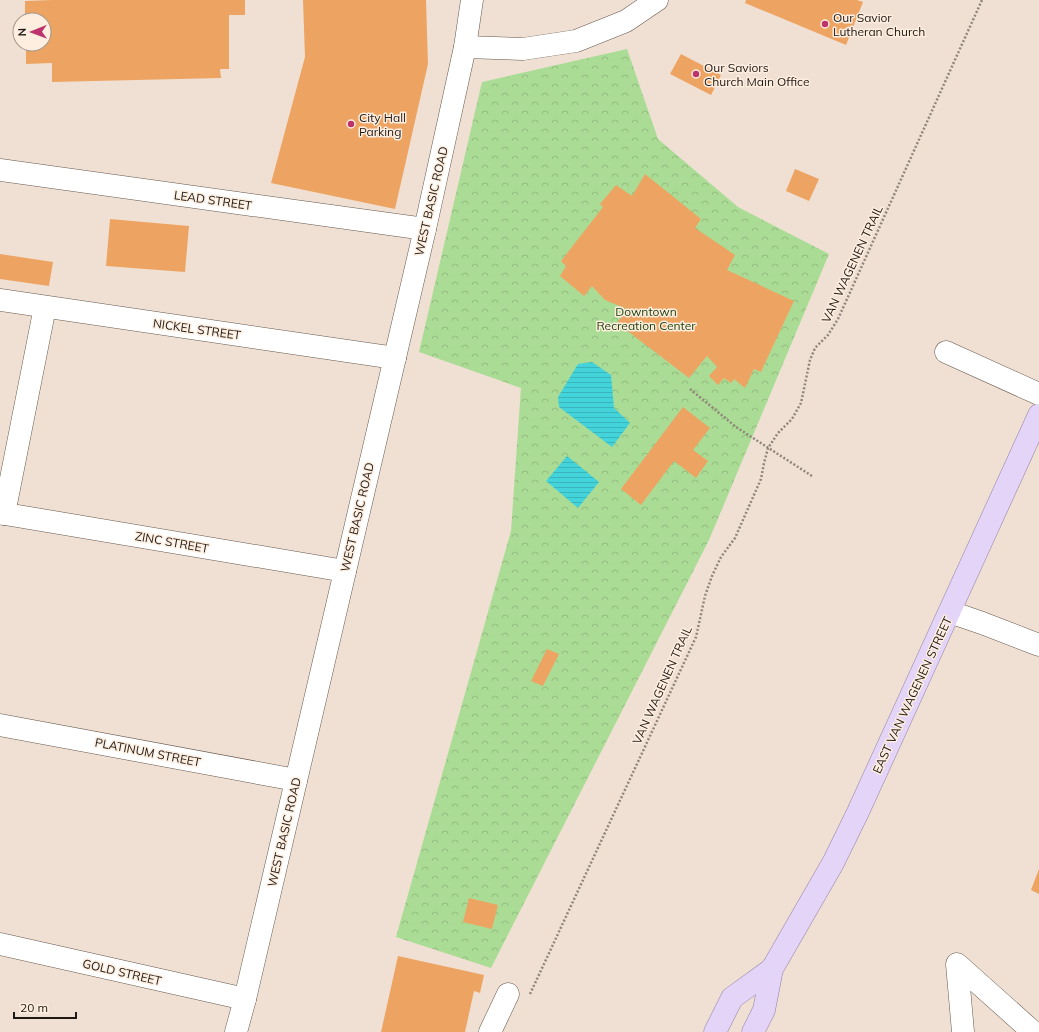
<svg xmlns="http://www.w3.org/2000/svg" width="1039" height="1032" font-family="Mulish,sans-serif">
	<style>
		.park { fill: url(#park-crowns) }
		.water { fill: url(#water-rules) }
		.building { fill: #eda462 }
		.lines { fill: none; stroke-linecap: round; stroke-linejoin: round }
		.minor-casing { stroke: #66584d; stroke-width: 23 }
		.major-casing { stroke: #9280a6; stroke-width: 23 }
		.path { stroke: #90857b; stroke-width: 2.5; stroke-dasharray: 2 2; stroke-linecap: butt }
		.minor { stroke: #fff; stroke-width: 22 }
		.major { stroke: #e3d4f8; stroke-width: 22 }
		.poi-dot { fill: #bd336d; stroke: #feeee0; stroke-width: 1.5 }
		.labels { text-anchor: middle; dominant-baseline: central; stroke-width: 3; stroke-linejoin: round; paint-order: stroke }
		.poi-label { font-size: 12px; fill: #1f1914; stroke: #feeee0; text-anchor: start }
		.street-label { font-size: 12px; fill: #1f1914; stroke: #feeee0 }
		.park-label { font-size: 12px; fill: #20430d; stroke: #feeee0 }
	</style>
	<defs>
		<pattern id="park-crowns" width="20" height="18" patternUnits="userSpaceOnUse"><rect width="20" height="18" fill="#abdc95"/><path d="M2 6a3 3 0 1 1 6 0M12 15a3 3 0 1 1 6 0" fill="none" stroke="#93bc80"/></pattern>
		<pattern id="water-rules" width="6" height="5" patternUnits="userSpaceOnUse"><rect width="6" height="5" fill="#43d4db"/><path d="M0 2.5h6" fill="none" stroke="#3ab5bb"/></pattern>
	</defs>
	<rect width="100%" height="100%" fill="#f0e0d3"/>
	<path class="park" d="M627 49 658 139 738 207 829 254 709 540 491 968 396 937 511 531 521 388 419 352 482 82Z"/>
	<g class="water">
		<path d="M592 362 611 375 614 408 630 423 612 447 559 407 558 397 578 364Z"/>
		<path d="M567 456 599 482 578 508 546 481Z"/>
	</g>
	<g class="building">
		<path d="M52 0H245V15H229V69H220L221 78 52 82V63L26 64V44H44V20H25V1Z"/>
		<path d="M303 0H426L428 64 395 209 271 183 305 57Z"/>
		<path d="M746 0H857L863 2 846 45 745 3Z"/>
		<path d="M681 54 721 75 711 95 670 74Z"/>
		<path d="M795 169 819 179 809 201 786 191Z"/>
		<path d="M645 174 701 219 695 228 735 255 727 270 794 301 761 372 754 369 745 388 734 379 731 383 724 378 718 385 709 376 717 367 707 356 689 378 617 323 627 309 605 300 592 286 584 296 560 276 566 266 561 261 603 207 600 204 616 185 632 196Z"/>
		<path d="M110 219 189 226 185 272 106 266Z"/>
		<path d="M0 254 53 262 49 286 0 279Z"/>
		<path d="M683 407 710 428 693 450 708 461 696 478 674 461 641 505 621 489Z"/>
		<path d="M547 649 559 654 543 686 531 681Z"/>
		<path d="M1039 869V894L1031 890Z"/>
		<path d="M469 898 498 905 492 929 463 922Z"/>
		<path d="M398 956 484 975 480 993 474 991 465 1032H381Z"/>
	</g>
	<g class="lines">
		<defs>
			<g id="minor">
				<path d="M465 47 523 49 576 41 626 21 657 0"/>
				<path d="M0 170 425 229"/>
				<path d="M0 300 395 358"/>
				<path d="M946 352 1039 394"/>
				<path d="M0 513 345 571"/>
				<path d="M4 514 45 307"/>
				<path d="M950 612 982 623 1039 645"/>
				<path d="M0 725 296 780"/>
				<path d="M0 944 245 999"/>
				<path d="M236 1032 245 999 425 229 465 47 472 0"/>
				<path d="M490 1032 508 994"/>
				<path d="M963 1032 957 964 1033 1032"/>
			</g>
			<g id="major">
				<path d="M715 1032 732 998 772 969"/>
				<path d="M753 1032 764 1010 772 969 833 863 858 812 1039 415"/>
			</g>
		</defs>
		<use href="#minor" class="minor-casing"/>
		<use href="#major" class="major-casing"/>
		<g class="path">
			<path d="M690 389 736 427 812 476"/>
			<path d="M530 994 696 637 705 596 712 576 721 557 735 538 761 479 764 463 768 448 778 433 792 419 801 403 810 360 815 348 828 335 838 319 982 0"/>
		</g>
		<use href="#minor" class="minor"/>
		<use href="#major" class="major"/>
	</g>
	<g class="poi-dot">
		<circle cx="825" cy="24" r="4"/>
		<circle cx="696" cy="74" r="4"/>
		<circle cx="351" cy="124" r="4"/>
	</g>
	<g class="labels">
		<g class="poi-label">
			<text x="833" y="17">Our Savior<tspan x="833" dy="14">Lutheran Church</tspan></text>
			<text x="704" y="67">Our Saviors<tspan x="704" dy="14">Church Main Office</tspan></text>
			<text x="359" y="117">City Hall<tspan x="359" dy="14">Parking</tspan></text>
		</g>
		<g class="street-label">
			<text transform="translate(213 200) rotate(8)">LEAD STREET</text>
			<text transform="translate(431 201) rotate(-77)">WEST BASIC ROAD</text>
			<text transform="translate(852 264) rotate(-65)">VAN WAGENEN TRAIL</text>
			<text transform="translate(197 329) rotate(8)">NICKEL STREET</text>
			<text transform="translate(357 517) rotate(-77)">WEST BASIC ROAD</text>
			<text transform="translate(172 542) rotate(10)">ZINC STREET</text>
			<text transform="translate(662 685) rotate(-66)">VAN WAGENEN TRAIL</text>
			<text transform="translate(912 695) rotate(-65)">EAST VAN WAGENEN STREET</text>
			<text transform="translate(148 752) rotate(11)">PLATINUM STREET</text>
			<text transform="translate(284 832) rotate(-77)">WEST BASIC ROAD</text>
			<text transform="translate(122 972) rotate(13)">GOLD STREET</text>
		</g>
		<g class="park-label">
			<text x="646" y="311">Downtown<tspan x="646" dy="14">Recreation Center</tspan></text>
		</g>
	</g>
	<g transform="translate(32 32) rotate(269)"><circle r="19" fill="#feeee0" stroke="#a5998e"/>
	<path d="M0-3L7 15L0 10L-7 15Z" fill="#bd336d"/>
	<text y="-6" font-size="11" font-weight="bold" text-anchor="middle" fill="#1f1914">N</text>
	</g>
	<path d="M14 1012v6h62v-6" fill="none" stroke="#1f1914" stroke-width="2"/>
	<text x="20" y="1012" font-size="12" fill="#1f1914" stroke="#feeee0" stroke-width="3" paint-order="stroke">20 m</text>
</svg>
